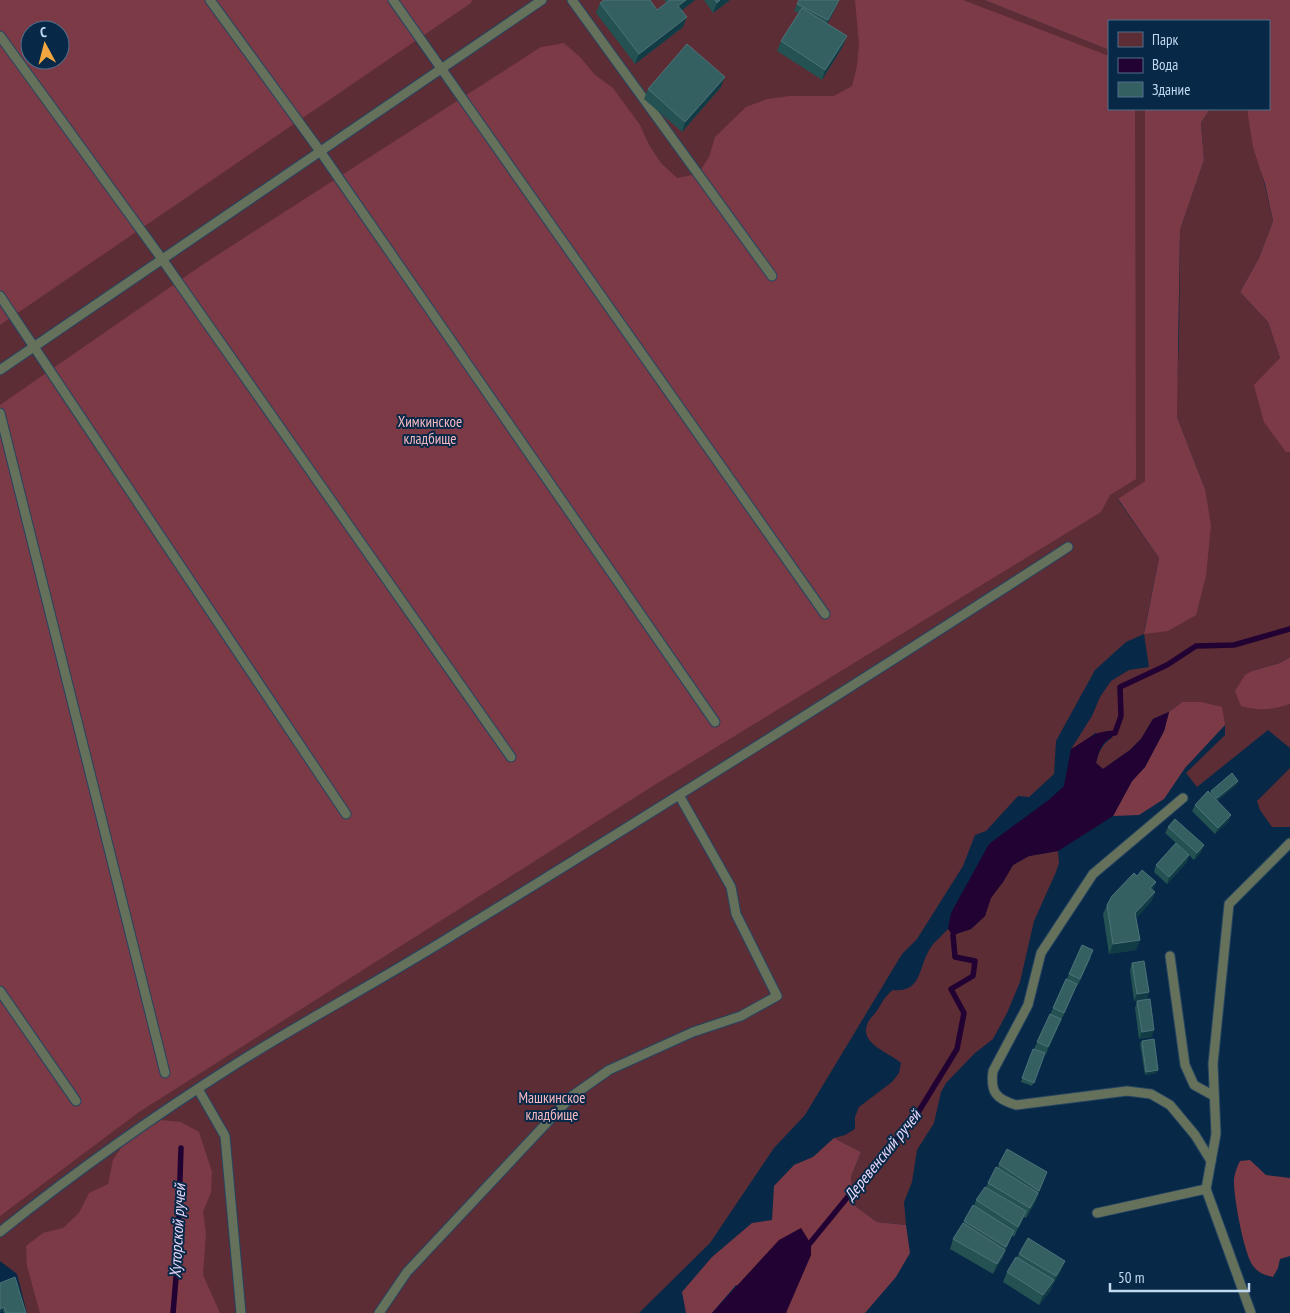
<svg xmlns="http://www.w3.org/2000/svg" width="1290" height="1313" font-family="'PT Sans Narrow',sans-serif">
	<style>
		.green { fill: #5d2d35; fill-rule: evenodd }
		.forest { fill: #7c3a46; fill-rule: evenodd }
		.water { fill: #210232 }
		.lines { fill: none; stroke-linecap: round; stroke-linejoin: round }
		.stream { stroke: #210232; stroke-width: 5.5 }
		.service-casing { stroke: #254462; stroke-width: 11 }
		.service { stroke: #65715a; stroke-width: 9 }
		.wall { fill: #245151 }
		.shaded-wall { fill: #113b45 }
		.building { fill: #356062; stroke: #4b7379 }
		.labels { text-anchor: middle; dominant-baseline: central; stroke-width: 4; stroke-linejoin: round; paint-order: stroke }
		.park-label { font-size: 15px; fill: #f7b9c0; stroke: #072846 }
		.water-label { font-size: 16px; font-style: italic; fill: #ead7f8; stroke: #072846 }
	</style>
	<rect width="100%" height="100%" fill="#072846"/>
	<g class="green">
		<path d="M0 0H984L1109 50V109H1145V481L1118 500 1159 558 1144 633 1205 489 1177 417V382L1179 342 1180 230 1204 160 1201 123 1210 109H1247L1273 221 1259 258 1240 292 1268 322 1280 358 1286 452H1290V657L1280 663 1252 671 1279 707 1290 704V748L1268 730 1197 787 1186 773 1225 735V725L1182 702 1169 712 1153 719 1141 739 1130 750 1103 769 1096 763C1099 751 1102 744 1113 737L1095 733 1084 742 1071 749 1092 716 1100 697 1111 681 1129 670 1149 667 1144 634 1126 642 1095 670 1056 741 1054 774 1029 797 1018 796 986 831 975 835 963 866 917 939 902 954 805 1115 774 1148 710 1243 639 1313H27L17 1274 0 1261ZM30 30H60V60H30Z"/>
		<path d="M1290 768V827H1272L1260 810 1257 801Z"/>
		<path d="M1058 851 1059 863 1056 872 1034 921 1020 982 1007 1013 993 1039 975 1053 946 1083 941 1092 934 1123 917 1150 912 1182 904 1202 906 1225 877 1222 854 1205 851 1177 861 1152 834 1138 845 1135 855 1129V1117L859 1107 892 1082 899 1073 901 1063C890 1053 860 1044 867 1025 868 1020 874 1015 876 1012 883 1002 883 998 893 990 923 993 918 966 931 947 936 940 943 935 948 929L953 935 971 929 985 916 990 898 1003 882 1013 865 1029 856Z"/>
	</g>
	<g class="forest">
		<path d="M0 0H472L471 3 0 325ZM30 30H60V60H30Z"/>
		<path d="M855 0H963L1109 56V109H1135L1136 479 1110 495 1101 512 656 784 139 1112 0 1216V405L205 263 541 47 564 43 581 58 594 74 613 88 640 125 649 145 661 163 677 178 698 174 709 157 715 137 746 107 767 99 790 96H834L852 86 857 66 859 44Z"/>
		<path d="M984 0H1290V452H1286L1264 422 1254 385 1280 358 1268 322 1240 292 1259 258 1273 221 1265 184 1253 147 1247 109H1269V21H1109V50Z"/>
		<path d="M1145 109H1210L1201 123 1204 160 1180 230 1177 417 1205 489 1211 525 1206 576 1196 615 1168 631 1144 634 1159 558 1118 499 1145 481Z"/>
		<path d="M1290 657V704C1272 710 1259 711 1241 706L1235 691 1245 675 1252 671 1280 663Z"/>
		<path d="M1182 702H1201L1222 707 1225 725 1185 768 1164 799 1139 815 1113 816 1132 781 1145 767 1164 731 1169 712Z"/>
		<path d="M161 1120 181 1122 199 1132 212 1172 211 1192 203 1212 206 1233 203 1275 220 1313H40L27 1266 26 1246 43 1233 63 1228 79 1213 89 1193 108 1184 113 1160 125 1142Z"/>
		<path d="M834 1138 861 1152 851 1177 854 1205 877 1222 906 1225 910 1253 896 1277 865 1313H786L787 1312 736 1285 712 1313H686L682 1292 712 1257 752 1223 772 1220 774 1186 794 1165 813 1157Z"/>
		<path d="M1250 1160 1266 1175 1290 1178V1256L1280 1259 1278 1268 1273 1277C1264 1275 1259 1273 1253 1266 1244 1254 1233 1195 1234 1179 1235 1172 1237 1167 1240 1161Z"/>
	</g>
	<g class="water">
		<path d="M1169 712 1164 731 1145 767 1132 781 1113 816 1058 851 1029 856 1013 865 1003 882 991 898 985 916 971 929 953 935 948 929 951 913 989 844 1050 799 1064 786 1071 749C1086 741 1097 728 1115 732 1113 738 1109 738 1104 743 1099 749 1098 756 1096 763L1103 769 1130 750 1141 739 1153 719Z"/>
		<path d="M801 1228 811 1244V1255L786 1313H712L779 1240Z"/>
	</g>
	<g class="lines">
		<g class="stream">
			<path d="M1107 734 1115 733 1121 716 1120 687 1167 665 1196 646 1234 645 1290 629"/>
			<path d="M806 1248 882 1155 911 1124 957 1049 964 1013 951 989 973 976 975 961 955 957 953 935 955 930"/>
			<path d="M173 1313 177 1266 181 1148"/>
		</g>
		<defs>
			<g id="service">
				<path d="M210 0 320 151 715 722"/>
				<path d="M393 0 825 614"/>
				<path d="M572 0 772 276"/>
				<path d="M0 36 162 259 511 757"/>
				<path d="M0 296 346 814"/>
				<path d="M0 370 542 0"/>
				<path d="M0 413 165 1073"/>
				<path d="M1183 798 1093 874 1041 953 1028 1005 993 1071C990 1092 996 1099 1016 1105L1127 1091 1151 1094 1170 1105 1195 1135 1211 1161"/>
				<path d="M1170 956 1185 1065 1194 1085 1214 1096"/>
				<path d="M0 991 76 1101"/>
				<path d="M198 1089 225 1136 241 1313"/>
				<path d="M1206 1189 1216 1134 1213 1064 1229 904 1290 843"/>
				<path d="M1097 1213 1206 1189 1251 1313"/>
				<path d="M0 1232C76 1171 157 1114 239 1062 309 1018 383 979 453 935 660 808 865 679 1068 547"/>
				<path d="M379 1313 407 1272 572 1096 609 1070 693 1032 741 1016 777 996 736 914 731 887 679 795"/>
			</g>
		</defs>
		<use href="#service" class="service-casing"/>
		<use href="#service" class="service"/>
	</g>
	<g class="wall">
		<path d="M664 0H695L682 10 683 27 635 64 596 13 600 3 657 10 667 3Z"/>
		<path d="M704 0H730L713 13Z"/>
		<path d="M839 0 836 7 827 24 843 46 822 80 777 51 781 41 799 13 794 11 797 4Z"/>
		<path d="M721 87 682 132 644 99 648 89Z"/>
		<path d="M1237 784 1217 801 1229 821 1215 834 1192 811 1195 805 1210 793 1211 791Z"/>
		<path d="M1168 827 1204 845 1201 852 1194 860 1189 855 1187 862 1167 884 1154 872 1156 865 1176 843 1165 833Z"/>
		<path d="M1137 876 1156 882 1153 890 1155 892 1151 902 1136 918 1140 940 1136 950 1109 954 1103 914 1107 905Z"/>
		<path d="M1091 957 1078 985H1077L1046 1054 1045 1053 1032 1086 1021 1082 1022 1078 1044 1053 1034 1049 1069 974Z"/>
		<path d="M1132 963 1149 992 1147 999 1134 1001 1130 970Z"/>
		<path d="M1137 1001 1152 1037 1139 1039 1135 1008Z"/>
		<path d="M1142 1041 1158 1070 1157 1073 1145 1075 1140 1044Z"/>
		<path d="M999 1164 1043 1182 1035 1203 1026 1218 1024 1217 1014 1237 1012 1235 1003 1257 993 1274 950 1249 953 1239 974 1206 976 1200 986 1187 988 1183 997 1168Z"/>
		<path d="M1019 1254 1061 1271 1052 1286 1051 1290 1039 1305 1003 1282 1007 1272 1017 1258Z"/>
		<path d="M0 1283 26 1313H4L3 1311 0 1312Z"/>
	</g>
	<g class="shaded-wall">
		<path d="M686 0H695L675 16 678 6Z"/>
		<path d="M720 0H730L713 13 717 3Z"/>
		<path d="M839 0 836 7 826 27 828 20Z"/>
		<path d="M687 17 683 27 635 64 639 54Z"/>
		<path d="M847 36 843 46 822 80 825 70Z"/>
		<path d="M725 77 721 87 682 132 685 122Z"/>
		<path d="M1238 781 1237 784 1216 802 1217 798Z"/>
		<path d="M1231 815 1229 821 1215 834 1218 828Z"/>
		<path d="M1204 845 1201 852 1194 860 1197 853Z"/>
		<path d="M1189 855 1187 862 1167 884 1169 877Z"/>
		<path d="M1156 882 1152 892 1150 888Z"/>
		<path d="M1155 892 1151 902 1132 923 1135 913Z"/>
		<path d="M1140 940 1136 950 1109 954 1113 944Z"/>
		<path d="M1149 992 1147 999 1134 1001 1137 994Z"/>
		<path d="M1061 1019 1059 1025 1046 1054 1048 1047Z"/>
		<path d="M1154 1030 1152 1037 1139 1039 1142 1032Z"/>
		<path d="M1158 1070 1157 1073 1145 1075 1146 1072Z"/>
		<path d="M1047 1172 1035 1203 1026 1218 1030 1208 1038 1194Z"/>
		<path d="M1026 1211 1022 1221 1014 1237 1018 1227Z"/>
		<path d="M1014 1231 1010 1240 1003 1257 1006 1247Z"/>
		<path d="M1005 1250 1001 1260 993 1274 997 1264Z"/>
		<path d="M1065 1261 1061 1271 1052 1286 1056 1276Z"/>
		<path d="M1054 1280 1051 1290 1039 1305 1043 1295Z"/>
		<path d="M4 1307 3 1311 0 1312V1309Z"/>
	</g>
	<g class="building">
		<path d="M604 0H650L657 10 670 0H686L678 6 687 17 639 54 600 3Z"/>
		<path d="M715 0H720L717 3Z"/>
		<path d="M799 0H839L828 20 797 4Z"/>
		<path d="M802 8 847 36 825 70 781 41Z"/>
		<path d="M687 44 725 77 685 122 648 89Z"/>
		<path d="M1232 773 1238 781 1217 798 1211 791Z"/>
		<path d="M1208 791 1231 815 1218 828 1195 805Z"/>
		<path d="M1175 819 1204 845 1197 853 1168 827Z"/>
		<path d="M1176 843 1189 855 1169 877 1156 865Z"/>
		<path d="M1142 870 1156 882 1150 888 1155 892 1135 913 1140 940 1113 944 1107 905 1112 896 1134 873 1137 876Z"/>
		<path d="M1082 945 1093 950 1080 979 1069 974Z"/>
		<path d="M1144 961 1149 992 1137 994 1132 963Z"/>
		<path d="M1066 979 1077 984 1064 1013 1053 1008Z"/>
		<path d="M1150 999 1154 1030 1142 1032 1137 1001Z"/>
		<path d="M1050 1014 1061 1019 1048 1047 1037 1042Z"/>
		<path d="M1154 1039 1158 1070 1146 1072 1142 1041Z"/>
		<path d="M1033 1049 1045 1053 1034 1083 1022 1078Z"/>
		<path d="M1007 1149 1047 1172 1039 1191 999 1164Z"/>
		<path d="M996 1167 1038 1193 1030 1208 988 1183Z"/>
		<path d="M985 1187 1026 1211 1018 1227 976 1200Z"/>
		<path d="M973 1205 1014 1231 1006 1247 964 1221Z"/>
		<path d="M963 1223 1005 1250 997 1264 953 1239Z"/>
		<path d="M1028 1238 1065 1261 1056 1276 1019 1254Z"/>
		<path d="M1016 1257 1054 1280 1043 1295 1007 1272Z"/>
		<path d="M15 1277 26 1313H6L4 1307 0 1309V1283Z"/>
	</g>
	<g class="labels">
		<g class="park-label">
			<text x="430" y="421">Химкинское<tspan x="430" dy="17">кладбище</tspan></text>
			<text x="552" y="1097">Машкинское<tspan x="552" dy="17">кладбище</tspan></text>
		</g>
		<g class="water-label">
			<text transform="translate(882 1155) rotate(-51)">Деревенский ручей</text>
			<text transform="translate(177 1231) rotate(-87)">Хуторской ручей</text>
		</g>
	</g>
	<rect x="1108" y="20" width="162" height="90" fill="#072846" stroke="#526f8b"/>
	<rect x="1118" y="32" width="25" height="15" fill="#5d2d35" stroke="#526f8b"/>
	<text x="1152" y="45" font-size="15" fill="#c2d9f2">Парк</text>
	<rect x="1118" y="58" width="25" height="15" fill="#210232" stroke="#526f8b"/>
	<text x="1152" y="70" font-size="15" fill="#c2d9f2">Вода</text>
	<rect x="1118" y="82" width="25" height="15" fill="#356062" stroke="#526f8b"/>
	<text x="1152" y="95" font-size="15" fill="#c2d9f2">Здание</text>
	<g transform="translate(45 45) rotate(353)"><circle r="24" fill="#072846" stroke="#526f8b"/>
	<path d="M0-4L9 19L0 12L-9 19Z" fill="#f1a640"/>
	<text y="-8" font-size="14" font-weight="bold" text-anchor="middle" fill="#c2d9f2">С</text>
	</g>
	<path d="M1110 1283v8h139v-8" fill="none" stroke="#c2d9f2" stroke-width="2.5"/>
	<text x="1118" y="1283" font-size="15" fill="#c2d9f2" stroke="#072846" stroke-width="4" paint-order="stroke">50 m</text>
</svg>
